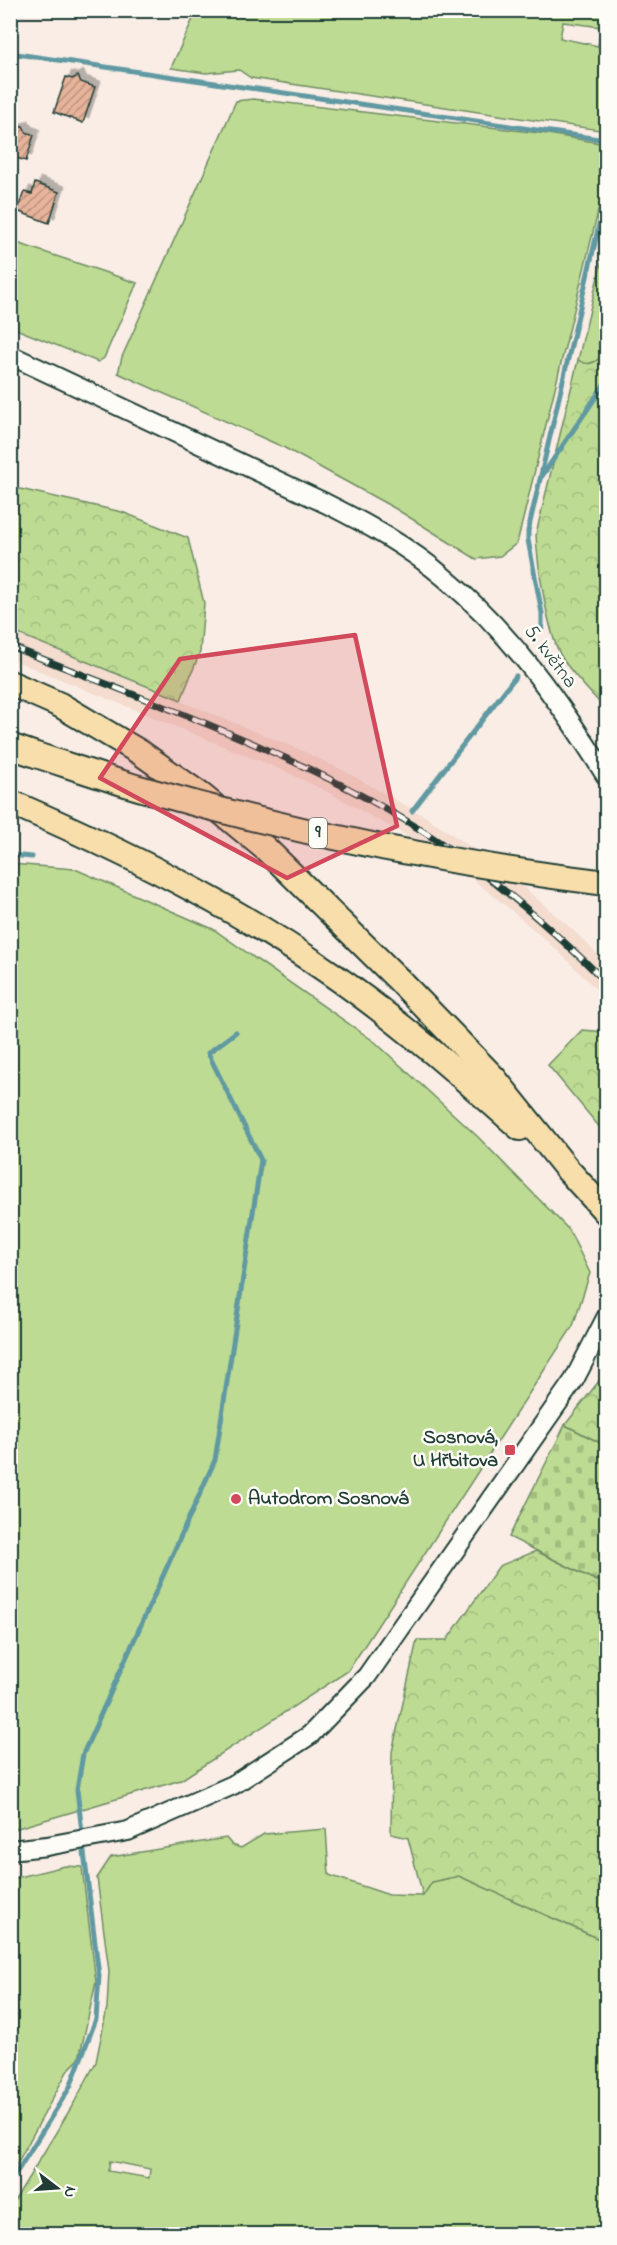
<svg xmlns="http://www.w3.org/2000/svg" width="617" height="2245" font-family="'Indie Flower',sans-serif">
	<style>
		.built { fill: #f4dccf }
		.green { fill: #bedb93; stroke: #6e8c64; stroke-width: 1.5; fill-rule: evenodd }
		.forest { fill: url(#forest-crowns); stroke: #6e8c64; stroke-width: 1.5 }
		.cemetery { fill: url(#cemetery-stones); stroke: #6e8c64; stroke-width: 1.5 }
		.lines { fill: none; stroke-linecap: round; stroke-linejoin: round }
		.stream { stroke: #6099a2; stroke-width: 5 }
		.building { fill: url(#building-hatch); stroke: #1f3d34; stroke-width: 1.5; filter: url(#shadow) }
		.tertiary-casing { stroke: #1f3d34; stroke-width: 22 }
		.primary-casing { stroke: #1f3d34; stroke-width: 28 }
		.tertiary { stroke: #fdfcf7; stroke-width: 18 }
		.primary { stroke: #f8deab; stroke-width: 24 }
		.rail-casing { stroke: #1f3d34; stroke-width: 7 }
		.rail { stroke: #fdfcf7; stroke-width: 4.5; stroke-dasharray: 14; stroke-linecap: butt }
		.primary-bridge-casing { stroke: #1f3d34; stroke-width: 28; stroke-linecap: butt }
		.primary-bridge { stroke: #f8deab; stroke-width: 24 }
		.marked { fill: #d1495b; fill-opacity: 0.2; stroke: #d1495b; stroke-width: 4.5; stroke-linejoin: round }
		.poi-dot { fill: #d1495b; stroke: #fdfcf7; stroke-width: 2 }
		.labels { text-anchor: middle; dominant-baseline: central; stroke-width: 5; stroke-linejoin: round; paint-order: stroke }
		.shield { fill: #fdfcf7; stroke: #62766e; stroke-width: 1.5 }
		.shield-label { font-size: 18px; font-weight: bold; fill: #1f3d34 }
		.street-label { font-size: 20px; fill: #1f3d34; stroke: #fdfcf7 }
		.poi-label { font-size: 20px; font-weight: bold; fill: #1f3d34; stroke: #fdfcf7; text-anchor: end }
	</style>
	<defs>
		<pattern id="forest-crowns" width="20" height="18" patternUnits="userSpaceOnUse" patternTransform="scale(1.5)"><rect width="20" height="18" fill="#bedb93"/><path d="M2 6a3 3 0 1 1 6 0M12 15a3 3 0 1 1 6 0" fill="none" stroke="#a3bd7f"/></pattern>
		<pattern id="cemetery-stones" width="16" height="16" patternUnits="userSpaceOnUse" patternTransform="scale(1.5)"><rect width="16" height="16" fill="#bedb93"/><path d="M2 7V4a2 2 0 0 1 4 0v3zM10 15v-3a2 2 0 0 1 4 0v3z" fill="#a3bd7f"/></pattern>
		<pattern id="building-hatch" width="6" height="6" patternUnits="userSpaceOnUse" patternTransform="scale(1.5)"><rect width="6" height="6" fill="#e7b39b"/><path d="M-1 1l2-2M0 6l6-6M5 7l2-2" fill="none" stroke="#bb937f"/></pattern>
		<filter id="shadow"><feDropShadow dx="5.5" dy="-5.5" stdDeviation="0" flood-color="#0004"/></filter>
	</defs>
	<rect width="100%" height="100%" fill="#f9ede5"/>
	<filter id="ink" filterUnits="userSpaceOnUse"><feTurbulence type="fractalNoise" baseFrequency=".0167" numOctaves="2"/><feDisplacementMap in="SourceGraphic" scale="12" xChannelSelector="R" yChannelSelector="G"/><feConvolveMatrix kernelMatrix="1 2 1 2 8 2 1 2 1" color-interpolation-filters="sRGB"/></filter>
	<g filter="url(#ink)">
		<path class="built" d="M10 631 298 749 342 770 428 818 475 850 522 886 573 930 606 963V999L556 949 506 906 461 870 414 840 330 793 287 772 11 659Z"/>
		<g class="green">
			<path d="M197 10 606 11V131L251 78 239 70 206 73 171 68ZM563 22 601 27 598 46 560 38Z"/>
			<path d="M253 99 548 134 606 144V179L524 515 517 543 500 556 476 559 396 509 283 447 118 373 122 357 236 101Z"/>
			<path d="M11 241 137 283 104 358 98 362 11 327Z"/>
			<path d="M606 243V351L599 360 585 365 578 360Z"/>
			<path d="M11 864 75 869 213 929 375 1042 478 1137 569 1230 590 1273 573 1326 348 1671 181 1780 11 1830Z"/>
			<path d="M326 1829 329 1875 389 1895 422 1896 432 1882 459 1876 606 1942V2234H11L10 2208 74 2103 96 2062 107 2008 109 1971 97 1878 111 1857 226 1838 232 1845 241 1848 264 1834ZM110 2161 150 2169 149 2178 108 2171Z"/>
			<path d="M65 1866 82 1867 96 1982 79 2059 68 2070 11 2175V1879Z"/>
		</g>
		<g class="forest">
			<path d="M606 351V710C592 694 576 678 564 661 548 639 537 562 536 534L578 360C590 368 598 361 606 351Z"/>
			<path d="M11 487 122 512 188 538 204 603 200 652 181 700 11 631Z"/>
			<path d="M582 1030 606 1032V1135L548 1065Z"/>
			<path d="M606 1372V1446L565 1425Z"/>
			<path d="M536 1551 597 1581 606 1563V1942L459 1876 432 1882 423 1896 408 1838 391 1834 392 1752 417 1640H447L499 1566Z"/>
		</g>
		<path class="cemetery" d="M565 1425 606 1446V1563L597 1581 509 1537Z"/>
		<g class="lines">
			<g class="stream">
				<path d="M10 53 606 140"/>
				<path d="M542 476 606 382"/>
				<path d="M542 628V613L528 540V531L606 195"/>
				<path d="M412 811 516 676"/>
				<path d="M10 855 32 857"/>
				<path d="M82 1832 77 1790 83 1754 215 1460 261 1160 208 1053 236 1032"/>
				<path d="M10 2183 70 2087 96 2019 99 1976 83 1844"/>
			</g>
		</g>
		<g class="building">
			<path d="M78 76 81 82 95 87 83 123 54 112 66 77 72 79Z"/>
			<path d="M23 126 26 132 34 135 26 161 10 156V127L17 129Z"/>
			<path d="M35 183 59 192 49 223 17 211 24 192 32 194Z"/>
		</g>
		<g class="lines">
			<defs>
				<g id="tertiary">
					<path d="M10 355 325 503C367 524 409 547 445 578 511 633 561 704 606 776"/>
					<path d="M10 1850 47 1846 128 1831 233 1785 310 1735 367 1676 574 1380 606 1318"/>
				</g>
				<g id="primary">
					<path d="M10 683 60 705 141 753 202 796 266 849 400 981 494 1078 567 1169 606 1212"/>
					<path d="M10 746 36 755"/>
					<path d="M10 802C121 850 231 904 330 973 398 1020 458 1073 520 1128"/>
				</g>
			</defs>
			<use href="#tertiary" class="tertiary-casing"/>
			<use href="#primary" class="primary-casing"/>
			<use href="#tertiary" class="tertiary"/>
			<use href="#primary" class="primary"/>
			<defs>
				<path id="rail" d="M10 646C146 701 297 752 421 830 489 873 549 926 606 982"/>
			</defs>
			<use href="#rail" class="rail-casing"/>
			<use href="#rail" class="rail"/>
			<defs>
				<path id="primary-bridge" d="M36 755C70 766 105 778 139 788 292 832 449 864 606 883"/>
			</defs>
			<use href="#primary-bridge" class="primary-bridge-casing"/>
			<use href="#primary-bridge" class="primary-bridge"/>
		</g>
	</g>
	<path class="marked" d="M355 635 397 826 287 878 100 778 180 659Z"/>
	<g class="poi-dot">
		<rect x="504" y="1444" width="12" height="12" rx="3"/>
		<circle cx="236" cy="1499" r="6"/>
	</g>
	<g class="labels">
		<rect class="shield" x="309" y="818" width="18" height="30" rx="4.5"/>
		<g class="shield-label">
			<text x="318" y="833">9</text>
		</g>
		<g class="street-label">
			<text transform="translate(550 657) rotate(53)">5. května</text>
		</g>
		<g class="poi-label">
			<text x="498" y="1438">Sosnová,<tspan x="498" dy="23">U Hřbitova</tspan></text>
			<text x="248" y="1499" text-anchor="start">Autodrom Sosnová</text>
		</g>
	</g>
	<rect width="617" height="2245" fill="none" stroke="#fdfcf7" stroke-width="36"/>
	<rect x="18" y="18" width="581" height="2209" fill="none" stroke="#1f3d34" stroke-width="2" filter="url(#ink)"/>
	<g transform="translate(57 2188) rotate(107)" stroke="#fdfcf7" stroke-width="4.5" paint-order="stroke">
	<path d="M0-4.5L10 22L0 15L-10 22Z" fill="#1f3d34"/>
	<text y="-9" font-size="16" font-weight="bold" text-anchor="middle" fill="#1f3d34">N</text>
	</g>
</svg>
